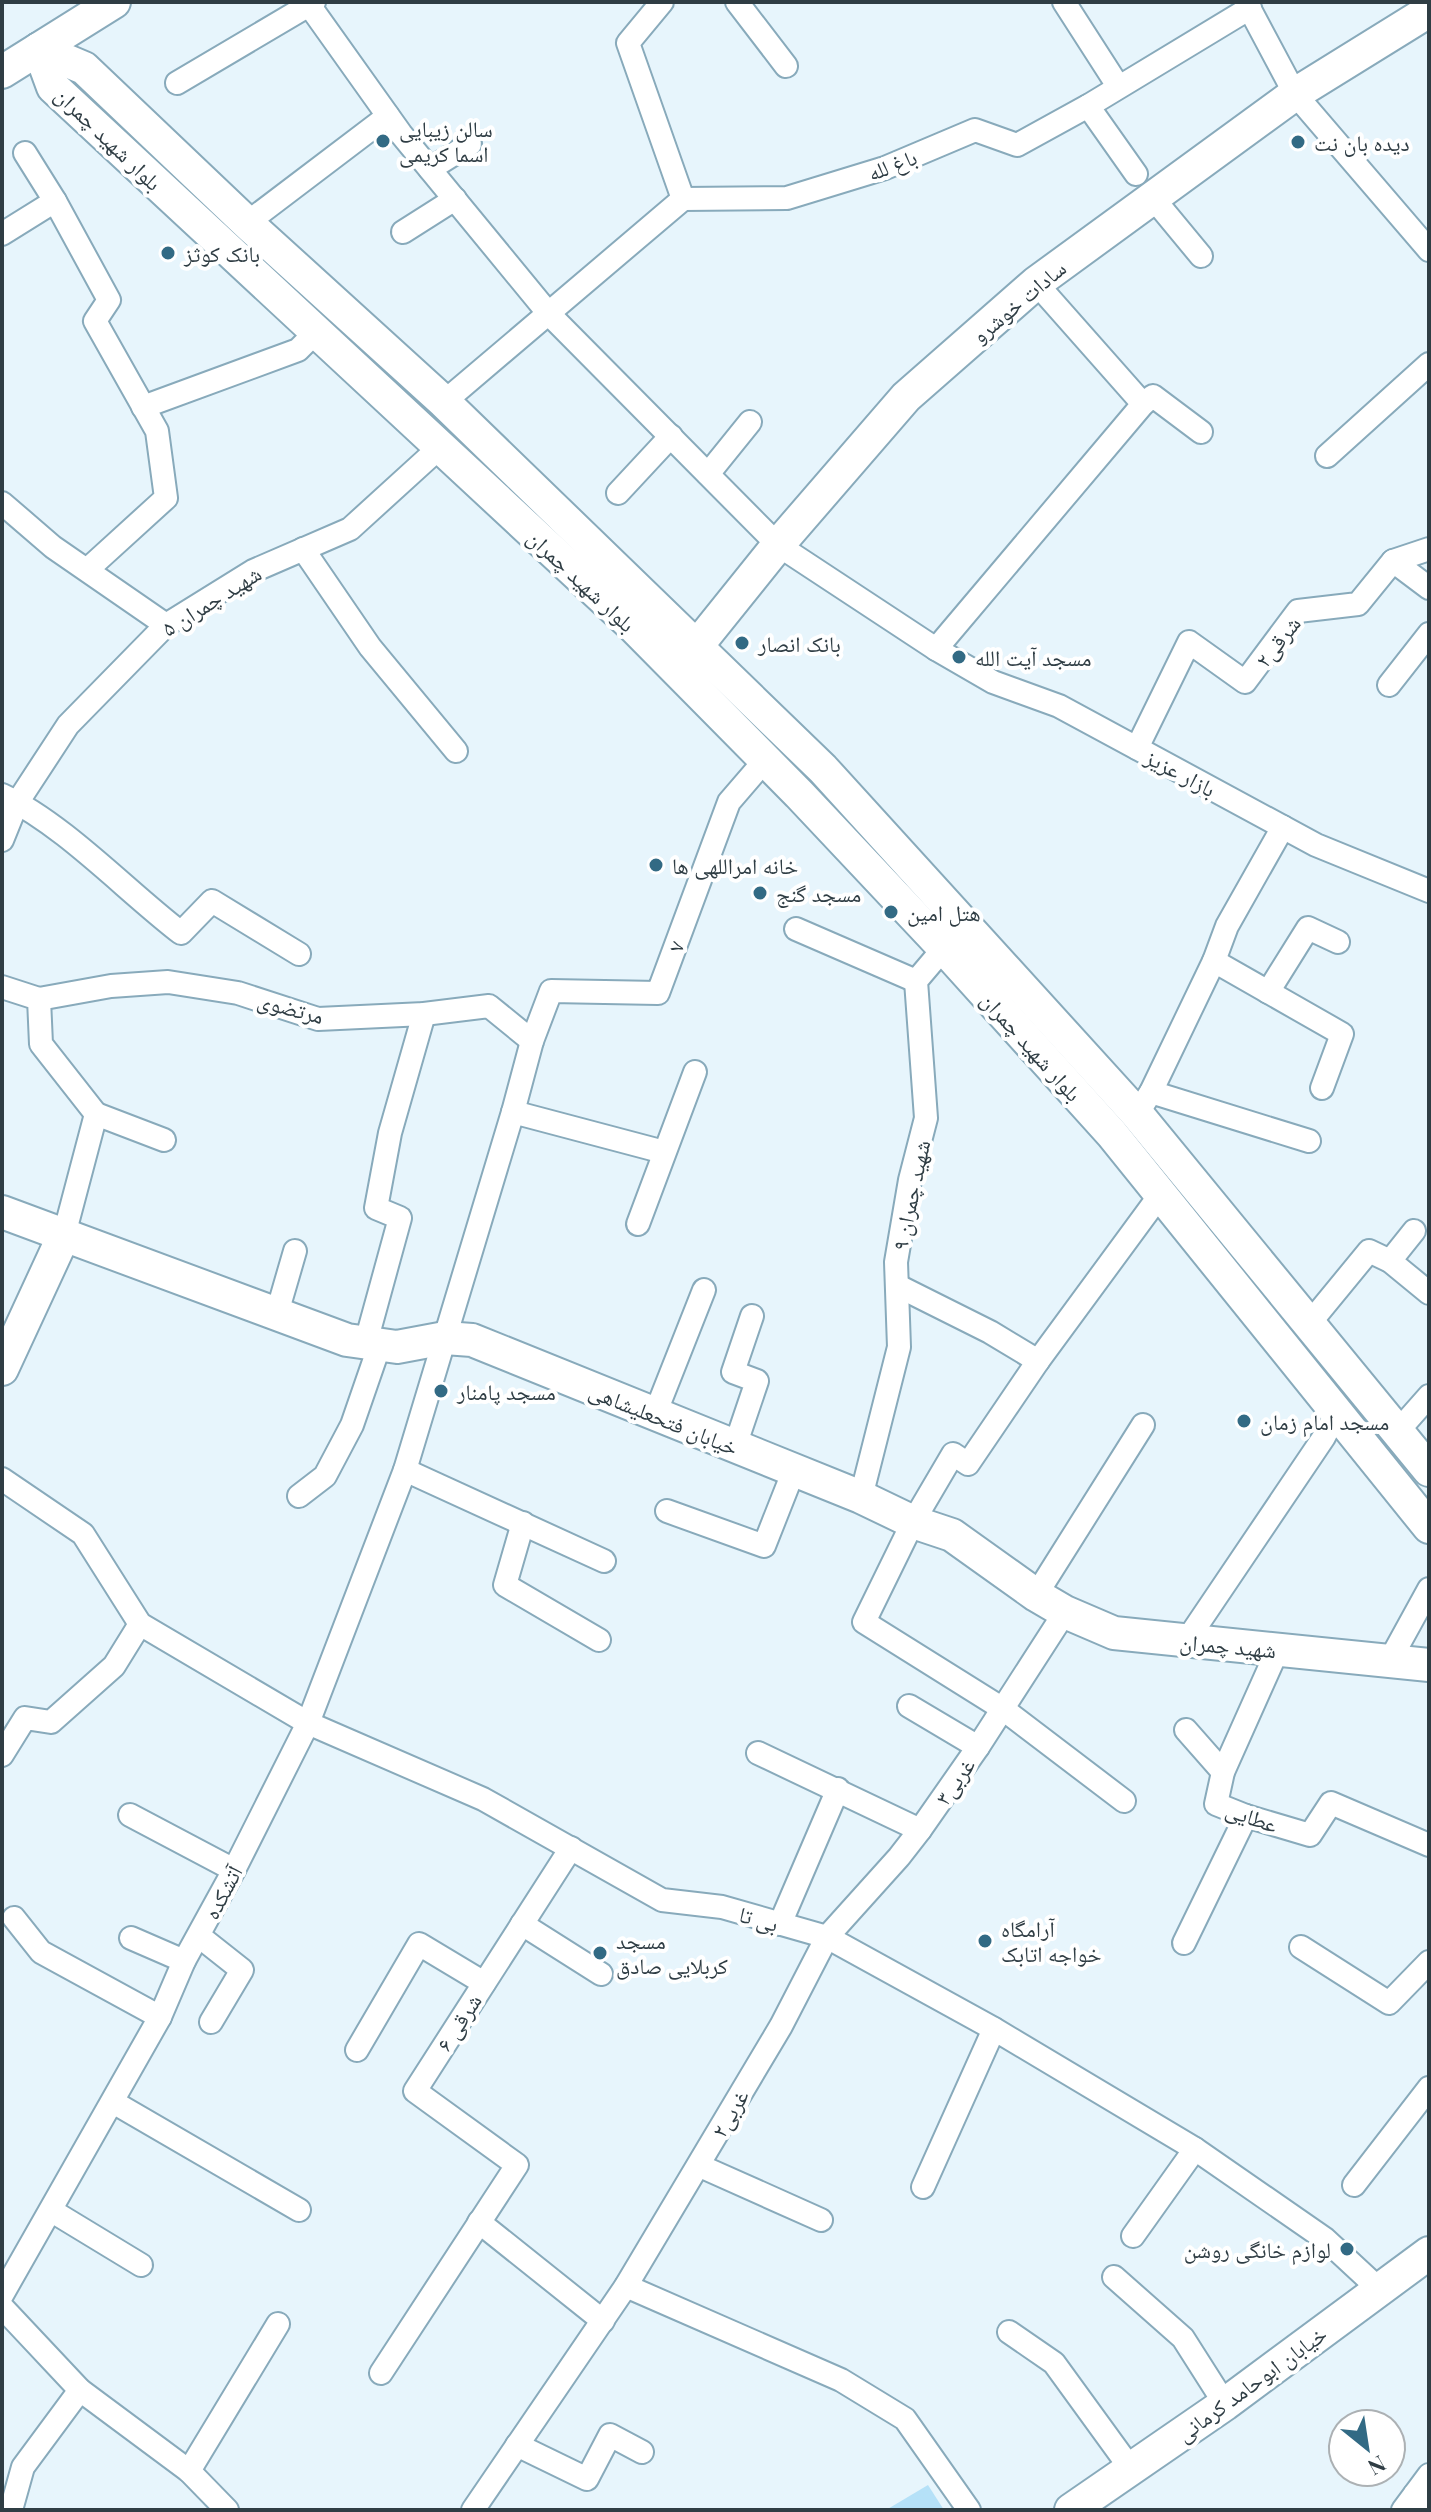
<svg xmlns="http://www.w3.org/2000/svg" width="1431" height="2512" font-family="'Playfair Display','Noto Naskh Arabic',serif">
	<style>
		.green { fill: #b5e1f8 }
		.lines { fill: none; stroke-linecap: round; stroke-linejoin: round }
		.street-casing { stroke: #8ab; stroke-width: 26 }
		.secondary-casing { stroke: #8ab; stroke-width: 36 }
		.street { stroke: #fff; stroke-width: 22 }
		.secondary { stroke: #fff; stroke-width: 32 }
		.poi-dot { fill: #326a84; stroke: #fff; stroke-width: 3 }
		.labels { text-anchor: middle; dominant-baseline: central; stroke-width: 8; stroke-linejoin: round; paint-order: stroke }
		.poi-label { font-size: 22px; fill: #2f3d44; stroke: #fff; text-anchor: start }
		.street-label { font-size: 22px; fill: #2f3d44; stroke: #fff }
	</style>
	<rect width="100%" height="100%" fill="#e7f5fc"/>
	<path class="green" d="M928 2485 944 2510H886Z"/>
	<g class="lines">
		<defs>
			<g id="street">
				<path d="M307 2 401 134 549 314 778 545 936 649 993 682 1059 706 1316 845 1429 891"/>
				<path d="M662 2 628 43 683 199"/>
				<path d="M737 2 786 66"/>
				<path d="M1064 2 1118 86"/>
				<path d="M1246 2 1295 94 1429 250"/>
				<path d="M177 83 314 2"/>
				<path d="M1088 106 1136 174"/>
				<path d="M25 153 55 201 109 300 95 321 157 431 166 498 88 569"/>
				<path d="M430 169 470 144"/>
				<path d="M1153 198 1201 256"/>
				<path d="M683 199 787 198 885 168 975 130 1017 145 1088 106 1250 8"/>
				<path d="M247 223 388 116"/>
				<path d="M403 232 455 199"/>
				<path d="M2 234 55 201"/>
				<path d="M1036 283 1143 404"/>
				<path d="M444 402 683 199"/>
				<path d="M143 407 298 350 315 333"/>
				<path d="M1327 456 1429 364"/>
				<path d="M708 474 750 422"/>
				<path d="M618 493 671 436"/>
				<path d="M2 503 53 547 166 625"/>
				<path d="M303 549 370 647 456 751"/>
				<path d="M1393 561 1429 588"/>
				<path d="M936 649 1143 404 1153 396 1201 432"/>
				<path d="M1389 685 1429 634"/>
				<path d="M1137 748 1189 642 1245 682 1298 611 1358 604 1393 561 1429 549"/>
				<path d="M2 795C65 825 125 890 181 933L212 901 299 954"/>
				<path d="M2 840 17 803 68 725 166 625 253 571 350 529 439 448"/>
				<path d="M796 929 916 981"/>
				<path d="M1214 961 1342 1034 1322 1088"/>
				<path d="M2 987 39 999 41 1044 96 1114 64 1235"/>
				<path d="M1268 992 1308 928 1338 942"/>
				<path d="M39 999 111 986 168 982 238 993 318 1019 424 1014 489 1006 532 1041"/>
				<path d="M1151 1092 1309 1141"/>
				<path d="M513 1112 664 1152"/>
				<path d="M96 1114 164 1140"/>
				<path d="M1137 1114 1151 1092 1214 961 1227 926 1283 827"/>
				<path d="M638 1224 695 1072"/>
				<path d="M1390 1261 1414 1231"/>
				<path d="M898 1286 990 1332 1038 1361"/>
				<path d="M277 1313 295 1251"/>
				<path d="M1309 1324 1369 1251 1390 1261 1429 1293"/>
				<path d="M366 1342 400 1218 376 1208 390 1133 424 1014"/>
				<path d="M655 1414 704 1290"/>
				<path d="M1398 1431 1429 1396"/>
				<path d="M735 1446 757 1381 733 1372 752 1316"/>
				<path d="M405 1470 604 1561"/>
				<path d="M2 1479 83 1534 140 1624 308 1723 483 1799 662 1900 722 1907 827 1937 994 2029 1195 2149 1325 2239 1379 2289"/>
				<path d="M299 1496 325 1476 352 1425 380 1344"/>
				<path d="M861 1497 899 1347 896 1262 910 1180 926 1118 916 981 944 948"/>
				<path d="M667 1511 764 1546 794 1470"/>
				<path d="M523 1523 505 1585 599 1640"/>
				<path d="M1036 1595 1143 1425"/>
				<path d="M1185 1643 1324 1437 1336 1414"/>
				<path d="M1278 1649 1223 1772 1216 1804 1246 1816 1310 1835 1331 1803 1429 1845"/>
				<path d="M1390 1660 1429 1589"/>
				<path d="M909 1706 978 1747"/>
				<path d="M1186 1730 1223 1772"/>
				<path d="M758 1753 920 1830"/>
				<path d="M2 1755 25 1718 51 1722 114 1666 140 1624"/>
				<path d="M1124 1801 1003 1709 864 1622 913 1522 953 1454 968 1464 1038 1361 1160 1195"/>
				<path d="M130 1815 234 1870"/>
				<path d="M14 1918 41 1952 160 2017"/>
				<path d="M522 1924 601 1974"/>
				<path d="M780 1924 838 1789"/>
				<path d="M199 1936 242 1970 211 2022"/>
				<path d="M131 1938 184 1961"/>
				<path d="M1184 1943 1246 1816"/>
				<path d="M1301 1947 1389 2003 1429 1962"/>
				<path d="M357 2050 419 1944 484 1983"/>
				<path d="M113 2102 299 2210"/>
				<path d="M700 2166 821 2220"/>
				<path d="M1354 2185 1429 2088"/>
				<path d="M923 2187 994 2029"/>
				<path d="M52 2211 141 2265"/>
				<path d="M479 2222 603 2321"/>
				<path d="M1133 2236 1195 2149"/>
				<path d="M1114 2277 1183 2338 1225 2404"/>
				<path d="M626 2286 841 2380 905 2419 969 2510"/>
				<path d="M2 2295 160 2017 184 1961 234 1870 308 1723 405 1470 513 1112 532 1041 551 991 658 993 729 802 766 759"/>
				<path d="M2 2307 80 2390 189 2471 227 2510"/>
				<path d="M1009 2332 1054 2363 1131 2469"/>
				<path d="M381 2373 517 2165 415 2091 571 1848"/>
				<path d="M517 2445 587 2479 610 2435 642 2452"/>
				<path d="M189 2471 278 2324"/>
				<path d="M1415 2494 1429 2510"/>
				<path d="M11 2510 23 2467 80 2390"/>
				<path d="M473 2510 626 2286 781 2026 827 1937 899 1857 920 1830 978 1747 1065 1612"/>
				<path d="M1403 2510 1429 2475"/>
			</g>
			<g id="secondary">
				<path d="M39 49 53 87 633 626 799 794 944 948 1112 1134 1429 1527"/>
				<path d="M39 49 84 68 247 223 444 402 823 769 1137 1114 1429 1470"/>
				<path d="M2 72 114 2"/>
				<path d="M684 662 778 545 906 397 1036 283 1295 94 1429 11"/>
				<path d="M2 1212 347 1340 397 1347 445 1338 472 1340 861 1497 913 1522 952 1535 1036 1595 1065 1612 1114 1633 1429 1665"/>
				<path d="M2 1369 64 1235"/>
				<path d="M1071 2510 1225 2404 1429 2253"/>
			</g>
		</defs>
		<use href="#street" class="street-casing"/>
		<use href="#secondary" class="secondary-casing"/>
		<use href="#street" class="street"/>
		<use href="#secondary" class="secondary"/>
	</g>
	<g class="poi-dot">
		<circle cx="383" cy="141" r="8"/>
		<circle cx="1298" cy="142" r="8"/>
		<circle cx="168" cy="253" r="8"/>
		<circle cx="742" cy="643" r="8"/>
		<circle cx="959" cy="657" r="8"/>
		<circle cx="656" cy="865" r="8"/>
		<circle cx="760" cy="893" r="8"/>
		<circle cx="891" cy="912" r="8"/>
		<circle cx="441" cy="1391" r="8"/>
		<circle cx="1244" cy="1421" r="8"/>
		<circle cx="985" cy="1941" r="8"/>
		<circle cx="600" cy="1953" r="8"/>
		<circle cx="1347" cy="2249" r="8"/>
	</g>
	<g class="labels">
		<g class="poi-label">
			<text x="399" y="128">سالن زیبایی<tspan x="399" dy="25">اسما کریمی</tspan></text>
			<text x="1314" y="142">دیده بان نت</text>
			<text x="184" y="253">بانک کوثز</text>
			<text x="758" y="643">بانک انصار</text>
			<text x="975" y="657">مسجد آیت الله</text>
			<text x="672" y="865">خانه امراللهی ها</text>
			<text x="776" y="893">مسجد گنج</text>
			<text x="907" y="912">هتل امین</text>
			<text x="457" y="1391">مسجد پامنار</text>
			<text x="1260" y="1421">مسجد امام زمان</text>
			<text x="1001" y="1928">آرامگاه<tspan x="1001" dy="25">خواجه اتابک</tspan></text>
			<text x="616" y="1940">مسجد<tspan x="616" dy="25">کربلایی صادق</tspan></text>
			<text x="1331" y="2249" text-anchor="end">لوازم خانگی روشن</text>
		</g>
		<g class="street-label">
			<text transform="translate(109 138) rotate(44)">بلوار شهید چمران</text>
			<text transform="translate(892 164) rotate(-21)">باغ لله</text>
			<text transform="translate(1018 301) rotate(-40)">سادات خوشرو</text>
			<text transform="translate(582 580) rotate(43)">بلوار شهید چمران</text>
			<text transform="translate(211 600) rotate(-32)">شهید چمران ۵</text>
			<text transform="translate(1277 641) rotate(-52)">شرقی۲</text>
			<text transform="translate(1181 772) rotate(28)">بازار عزیز</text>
			<text transform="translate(675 946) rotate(-70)">۷</text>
			<text transform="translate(291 1007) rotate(15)">مرتضوی</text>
			<text transform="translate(1032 1046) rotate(48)">بلوار شهید چمران</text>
			<text transform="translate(910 1195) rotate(-78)">شهید چمران ۹</text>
			<text transform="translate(664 1418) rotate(22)">خیابان فتحعلیشاهی</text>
			<text transform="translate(1228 1645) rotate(5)">شهید چمران</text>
			<text transform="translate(954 1781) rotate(-55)">غربی۳</text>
			<text transform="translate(1252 1816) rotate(19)">عطایی</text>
			<text transform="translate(222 1892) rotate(-62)">آتشکده</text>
			<text transform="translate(759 1918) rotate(16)">بی تا</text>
			<text transform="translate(458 2022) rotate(-57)">۶ شرقی</text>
			<text transform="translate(729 2113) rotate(-60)">غربی۲</text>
			<text transform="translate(1251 2383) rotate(-36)">خیابان ابوحامد کرمانی</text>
		</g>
	</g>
	<rect width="1431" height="2512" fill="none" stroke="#2f3d44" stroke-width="8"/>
	<g transform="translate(1367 2448) rotate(150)"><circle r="38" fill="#ffffff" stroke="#acb1b4" stroke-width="2"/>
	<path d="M0-6L14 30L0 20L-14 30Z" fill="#326a84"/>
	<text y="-12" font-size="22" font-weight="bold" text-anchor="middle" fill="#2f3d44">N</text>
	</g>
</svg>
